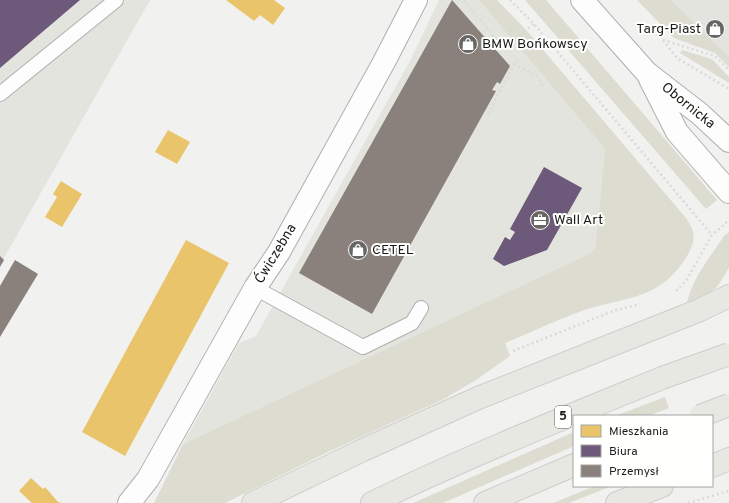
<svg xmlns="http://www.w3.org/2000/svg" width="729" height="503" font-family="Overpass,sans-serif">
	<style>
		.built { fill: #e4e4de }
		.green { fill: #dddcd1 }
		.homes { fill: #e9c46a }
		.offices { fill: #6d597a }
		.industry { fill: #8a817c }
		.lines { fill: none; stroke-linecap: round; stroke-linejoin: round }
		.service-casing { stroke: #afafaf; stroke-width: 16 }
		.minor-casing { stroke: #afafaf; stroke-width: 24 }
		.secondary-casing { stroke: #afafaf; stroke-width: 24 }
		.primary-casing { stroke: #cdcdcc; stroke-width: 24 }
		.path { stroke: #dadad9; stroke-width: 2.5; stroke-dasharray: 2 3; stroke-linecap: butt }
		.service { stroke: #fdfdfd; stroke-width: 14 }
		.minor { stroke: #fdfdfd; stroke-width: 22 }
		.secondary { stroke: #fdfdfd; stroke-width: 22 }
		.primary { stroke: #e8e8e2; stroke-width: 22 }
		.primary-bridge-casing { stroke: #cdcdcc; stroke-width: 24; stroke-linecap: butt }
		.primary-bridge { stroke: #e8e8e2; stroke-width: 22 }
		.labels { text-anchor: middle; dominant-baseline: central; stroke-width: 4; stroke-linejoin: round; paint-order: stroke }
		.shield { fill: #fffffe; stroke: #5f5f5e; stroke-width: 1 }
		.shield-label { font-size: 13px; font-weight: bold; fill: #1b1b1a }
		.poi-label { font-size: 14px; fill: #1b1b1a; stroke: #fffffe; text-anchor: start }
		.street-label { font-size: 14px; fill: #1b1b1a; stroke: #fffffe }
	</style>
	<rect width="100%" height="100%" fill="#f1f1f0"/>
	<g class="built">
		<path d="M0 0H150L0 265Z"/>
		<path d="M439 0H479L605 149 595 249 587 255 183 444 239 343 256 336 410 61Z"/>
		<path d="M671 0H729V57Z"/>
	</g>
	<g class="green">
		<path d="M479 0H497L528 32 686 218C696 232 696 241 687 256 659 302 624 296 579 312 554 321 530 333 505 343L510 356 476 380 444 399 328 452 225 503H154L183 444 587 255 595 249 605 149Z"/>
		<path d="M525 0H546L717 200 706 209Z"/>
		<path d="M637 0H671L729 57V67L715 53 674 38Z"/>
		<path d="M682 50 712 59 729 77V83L680 53Z"/>
		<path d="M729 232V268L717 287 709 293 687 303C692 279 710 257 724 236Z"/>
		<path d="M665 397 669 408 648 416H615Z"/>
		<path d="M574 432V446L443 503H413Z"/>
		<path d="M595 486H612L569 503H553Z"/>
	</g>
	<g class="homes">
		<path d="M226 0H274L285 8 273 25 260 15 254 21Z"/>
		<path d="M168 130 190 142 177 164 155 152Z"/>
		<path d="M61 181 82 194 62 227 45 217 57 197 53 194Z"/>
		<path d="M186 240 229 263 125 456 82 432Z"/>
		<path d="M31 478 43 489 45 487 58 502 62 503H32L19 491Z"/>
	</g>
	<g class="offices">
		<path d="M0 0H80L0 68Z"/>
		<path d="M544 167 582 188 547 250 504 266 493 259 505 237 510 240 515 232 510 229Z"/>
	</g>
	<g class="industry">
		<path d="M452 0 510 66 500 84 497 82 492 90 496 91 372 314 299 273Z"/>
		<path d="M0 256 4 260 0 267Z"/>
		<path d="M15 260 38 274 0 337V286Z"/>
	</g>
	<g class="lines">
		<defs>
			<g id="service">
				<path d="M0 94 116 0"/>
				<path d="M255 288 363 347 412 323 421 308"/>
			</g>
			<path id="minor" d="M129 503 148 479 255 288 279 252 384 62 416 0"/>
			<g id="secondary">
				<path d="M582 0 647 73 700 114 729 141"/>
				<path d="M650 79 677 132 729 192"/>
			</g>
			<g id="primary">
				<path d="M712 466 729 459"/>
				<path d="M253 503 361 451 478 398 700 310 729 296"/>
				<path d="M372 503C466 457 564 418 662 378"/>
				<path d="M485 503 574 465"/>
				<path d="M617 503 662 486"/>
			</g>
		</defs>
		<use href="#service" class="service-casing"/>
		<use href="#minor" class="minor-casing"/>
		<use href="#secondary" class="secondary-casing"/>
		<use href="#primary" class="primary-casing"/>
		<g class="path">
			<path d="M464 0 504 49 534 24"/>
			<path d="M510 0 534 24 712 235"/>
			<path d="M663 40 677 58 729 89"/>
			<path d="M663 40 715 56 729 70"/>
			<path d="M514 64 537 76 544 88"/>
			<path d="M488 114 514 64 520 57"/>
			<path d="M676 291 686 281 712 235 729 220"/>
			<path d="M513 351 613 311 640 304"/>
			<path d="M688 503 729 491"/>
		</g>
		<use href="#service" class="service"/>
		<use href="#minor" class="minor"/>
		<use href="#secondary" class="secondary"/>
		<use href="#primary" class="primary"/>
		<defs>
			<g id="primary-bridge">
				<path d="M662 378 729 354"/>
				<path d="M700 416 729 405"/>
			</g>
		</defs>
		<use href="#primary-bridge" class="primary-bridge-casing"/>
		<use href="#primary-bridge" class="primary-bridge"/>
	</g>
	<defs>
		<symbol id="shop-disc" viewBox="-11 -11 22 22"><circle r="9.5" fill="#666665" stroke="#fffffe"/><path d="M-5-2.5h2.3a2.7 3.5 0 0 1 5.4 0H5L5.5 6h-11ZM-1.5-2.5h3a1.5 2.3 0 0 0-3 0Z" fill="#fff"/></symbol>
		<symbol id="office-disc" viewBox="-11 -11 22 22"><circle r="9.5" fill="#666665" stroke="#fffffe"/><path d="M-6-3h4V-5.5h4V-3h4V5H-6ZM-1-4.5V-3h2v-1.5ZM-6 0V1H6V0Z" fill="#fff"/></symbol>
	</defs>
	<g fill-rule="evenodd">
		<use href="#shop-disc" x="704" y="18" width="22" height="22"/>
		<use href="#shop-disc" x="457" y="33" width="22" height="22"/>
		<use href="#office-disc" x="529" y="209" width="22" height="22"/>
		<use href="#shop-disc" x="347" y="239" width="22" height="22"/>
	</g>
	<g class="labels">
		<rect class="shield" x="555" y="406" width="16" height="22" rx="3"/>
		<g class="shield-label">
			<text x="563" y="417">5</text>
		</g>
		<g class="poi-label">
			<text x="701" y="29" text-anchor="end">Targ-Piast</text>
			<text x="482" y="44">BMW Bońkowscy</text>
			<text x="554" y="220">Wall Art</text>
			<text x="372" y="250">CETEL</text>
		</g>
		<g class="street-label">
			<text transform="translate(688 106) rotate(39)">Obornicka</text>
			<text transform="translate(276 254) rotate(-59)">Ćwiczebna</text>
		</g>
	</g>
	<rect x="573" y="415" width="140" height="72" fill="#fffffe" stroke="#a4a4a3"/>
	<rect x="581" y="425" width="20" height="12" fill="#e9c46a" stroke="#a4a4a3"/>
	<text x="609" y="435" font-size="12" fill="#1b1b1a">Mieszkania</text>
	<rect x="581" y="445" width="20" height="12" fill="#6d597a" stroke="#a4a4a3"/>
	<text x="609" y="455" font-size="12" fill="#1b1b1a">Biura</text>
	<rect x="581" y="465" width="20" height="12" fill="#8a817c" stroke="#a4a4a3"/>
	<text x="609" y="475" font-size="12" fill="#1b1b1a">Przemysł</text>
</svg>
